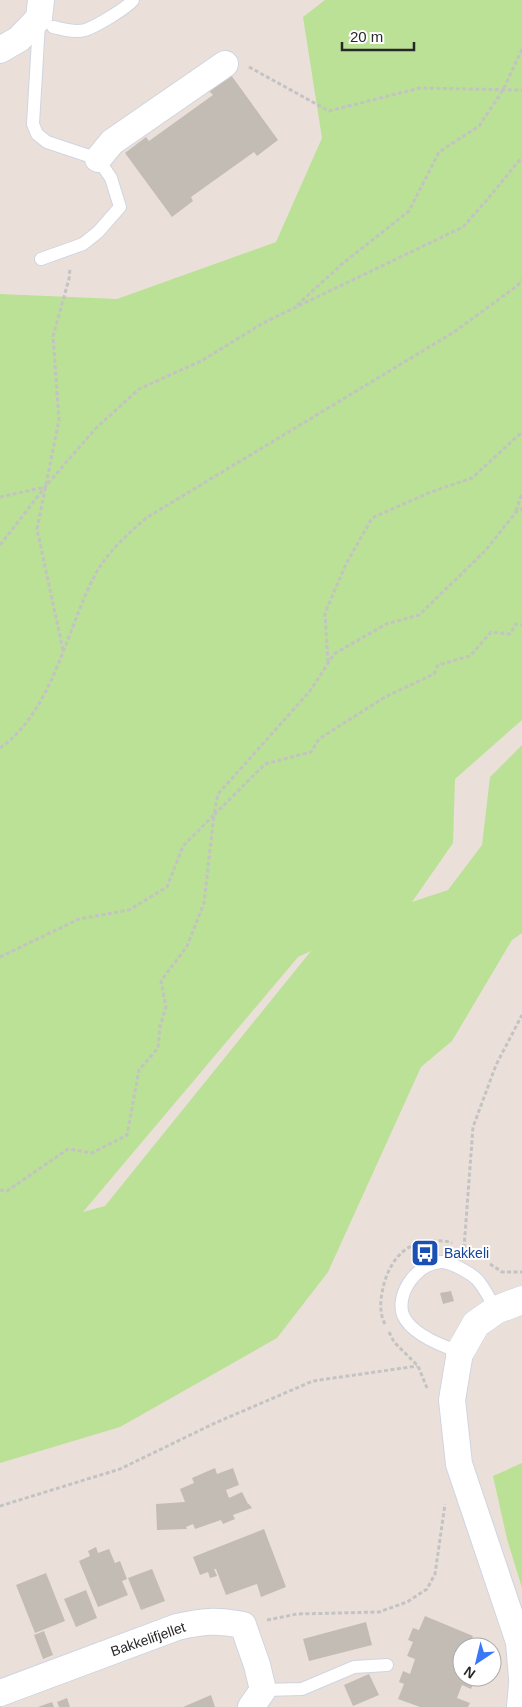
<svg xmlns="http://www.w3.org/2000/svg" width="522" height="1707" font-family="Arial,sans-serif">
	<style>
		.green { fill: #bae195; fill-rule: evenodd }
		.building { fill: #c2bcb5 }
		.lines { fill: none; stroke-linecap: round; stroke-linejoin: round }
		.service-casing { stroke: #ced5e1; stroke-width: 14 }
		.minor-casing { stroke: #ced5e1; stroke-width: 28 }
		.tertiary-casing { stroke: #ced5e1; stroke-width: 29 }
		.path { stroke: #c3c3c3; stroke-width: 3; stroke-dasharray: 4 2.5; stroke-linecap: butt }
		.service { stroke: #fff; stroke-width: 12 }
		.minor { stroke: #fff; stroke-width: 26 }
		.tertiary { stroke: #fff; stroke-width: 28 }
		.labels { text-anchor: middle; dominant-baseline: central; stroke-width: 4; stroke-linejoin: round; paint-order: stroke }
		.transit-label { font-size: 14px; fill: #164399; stroke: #fff; text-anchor: start }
		.street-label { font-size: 14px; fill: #282828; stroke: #fff }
	</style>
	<rect width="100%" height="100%" fill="#eae0d9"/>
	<g class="green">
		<path d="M325 0H522V720L455 779 453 843 412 902 448 890 482 845 490 777 522 745V933L512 940 452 1041 421 1067 328 1272 277 1338 120 1427 0 1463V294L117 299 276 242 322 138 303 17ZM311 951 105 1206 83 1212 298 957Z"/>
		<path d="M522 1463V1588L507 1539 493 1476Z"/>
	</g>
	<g class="building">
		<path d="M231 75 278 140 257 156 254 152 191 197 193 201 172 217 125 153 146 137 149 141 213 95 209 91Z"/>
		<path d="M451 1291 454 1301 443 1304 440 1293Z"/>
		<path d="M215 1468 217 1474 233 1468 239 1485 226 1490 229 1498 242 1492 248 1504H249L252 1508 233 1515 235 1519 223 1524 221 1520 195 1529 193 1524 186 1527 187 1529 157 1530 156 1504 185 1502 180 1489 194 1483 192 1478Z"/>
		<path d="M264 1529 286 1587 261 1597 257 1584 226 1595 216 1569H214L217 1576 210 1578 208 1572 200 1575 193 1557Z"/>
		<path d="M96 1547 98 1553 109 1549 115 1563 120 1561 127 1579 122 1581 128 1595 98 1607 79 1561 90 1556 88 1551Z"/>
		<path d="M152 1569 165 1601 141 1610 128 1578Z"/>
		<path d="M46 1573 65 1621 35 1633 16 1585Z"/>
		<path d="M86 1590 97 1618 76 1627 64 1599Z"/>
		<path d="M425 1616 473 1636 468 1647H462V1677H472V1679L475 1680 471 1689 462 1685 457 1698 470 1703 468 1707H420L398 1699 404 1684 399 1682 403 1671 410 1674 415 1659 407 1656 413 1642 408 1640 413 1628 419 1630Z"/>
		<path d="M366 1622 372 1645 309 1661 303 1639Z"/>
		<path d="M44 1631 53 1655 43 1659 34 1635Z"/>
		<path d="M369 1674 379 1695 353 1706 344 1685Z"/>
		<path d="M211 1695 215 1707H183Z"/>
		<path d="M67 1698 70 1707H59L57 1702Z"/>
		<path d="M52 1702 54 1707H38Z"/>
	</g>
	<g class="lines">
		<defs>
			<g id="service">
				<path d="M39 23 33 124 37 134 47 142 98 159 111 178 120 207 98 232 83 244 41 259"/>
				<path d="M53 27C63 29 74 33 85 30 95 27 127 8 133 0"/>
				<path d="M460 1352C442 1346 411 1334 403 1315 395 1292 420 1260 444 1262 454 1264 475 1275 480 1283 486 1291 491 1301 496 1310"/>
				<path d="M263 1690 302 1689 354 1667 387 1665"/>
			</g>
			<g id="minor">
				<path d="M0 50 19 39 39 18 41 0"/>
				<path d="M98 159 112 142 225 64"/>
				<path d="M460 1352 452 1400 459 1464 519 1642 522 1678"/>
				<path d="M0 1693 177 1627C204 1621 215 1620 243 1625L257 1665 263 1690 251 1707"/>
				<path d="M520 1707 522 1684"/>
			</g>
			<path id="tertiary" d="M460 1352 476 1324 496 1310 522 1300"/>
		</defs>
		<use href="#service" class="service-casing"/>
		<use href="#minor" class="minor-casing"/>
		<use href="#tertiary" class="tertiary-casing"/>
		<g class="path">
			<path d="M249 67 329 111 420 88 522 90"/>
			<path d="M297 305 342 264 409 211 439 152 479 126 503 90 522 49"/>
			<path d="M0 497 45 487"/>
			<path d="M516 511 522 493"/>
			<path d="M0 545 45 487 95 429 139 389 201 361 265 322 463 227 486 201 522 157"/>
			<path d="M63 650 37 529 59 420 53 336 69 279 70 269"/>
			<path d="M328 662 325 613 346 564 372 518 431 492 472 478 522 432"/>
			<path d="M0 748C53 711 66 630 95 575 108 551 126 536 146 518L454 332 517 286 522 280"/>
			<path d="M0 957 79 919 129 910 167 887 183 846 214 815 218 794 310 691 334 654 386 624 419 615 485 551 516 512 522 509"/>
			<path d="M0 1190 7 1191 68 1149 92 1153 127 1135 139 1070 158 1048 160 1026 166 1007 161 981 187 946 204 903 214 815 265 764 311 752 319 739 385 697 434 674 438 665 470 656 491 632 510 634 516 624 522 625"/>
			<path d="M464 1248 473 1127 496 1065 522 1015"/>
			<path d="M490 1264 502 1272H522"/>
			<path d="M385 1324C380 1315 380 1303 382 1293 387 1265 402 1242 432 1241 439 1241 445 1240 452 1243"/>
			<path d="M389 1332 394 1342 418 1366 427 1388"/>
			<path d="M0 1506 120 1469 215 1423 313 1381 417 1366"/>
			<path d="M267 1620 297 1614 379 1612 407 1602 427 1589 435 1574 445 1504"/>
		</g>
		<use href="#service" class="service"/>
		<use href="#minor" class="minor"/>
		<use href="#tertiary" class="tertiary"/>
	</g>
	<defs>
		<symbol id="bus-square" viewBox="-11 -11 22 22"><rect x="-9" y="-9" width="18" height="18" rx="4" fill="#1a4fb4" stroke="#fff"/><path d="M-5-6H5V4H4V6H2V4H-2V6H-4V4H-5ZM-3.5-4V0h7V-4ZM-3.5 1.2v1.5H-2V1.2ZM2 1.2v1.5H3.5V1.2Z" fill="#fff"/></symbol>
	</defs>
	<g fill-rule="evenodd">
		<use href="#bus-square" x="409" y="1237" width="32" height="32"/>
	</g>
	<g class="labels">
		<g class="transit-label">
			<text x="444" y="1253">Bakkeli</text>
		</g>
		<g class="street-label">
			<text transform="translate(148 1639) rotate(-19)">Bakkelifjellet</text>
		</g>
	</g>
	<g transform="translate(477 1662) rotate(215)"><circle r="24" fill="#ffffff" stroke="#a9a9a9"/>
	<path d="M0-4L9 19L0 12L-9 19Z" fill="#3878f9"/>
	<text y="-8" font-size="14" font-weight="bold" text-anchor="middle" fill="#282828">N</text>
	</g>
	<path d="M342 42v8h72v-8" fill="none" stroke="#282828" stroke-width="2.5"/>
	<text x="350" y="42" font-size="15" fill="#282828" stroke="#ffffff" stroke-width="4" paint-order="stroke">20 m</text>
</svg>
